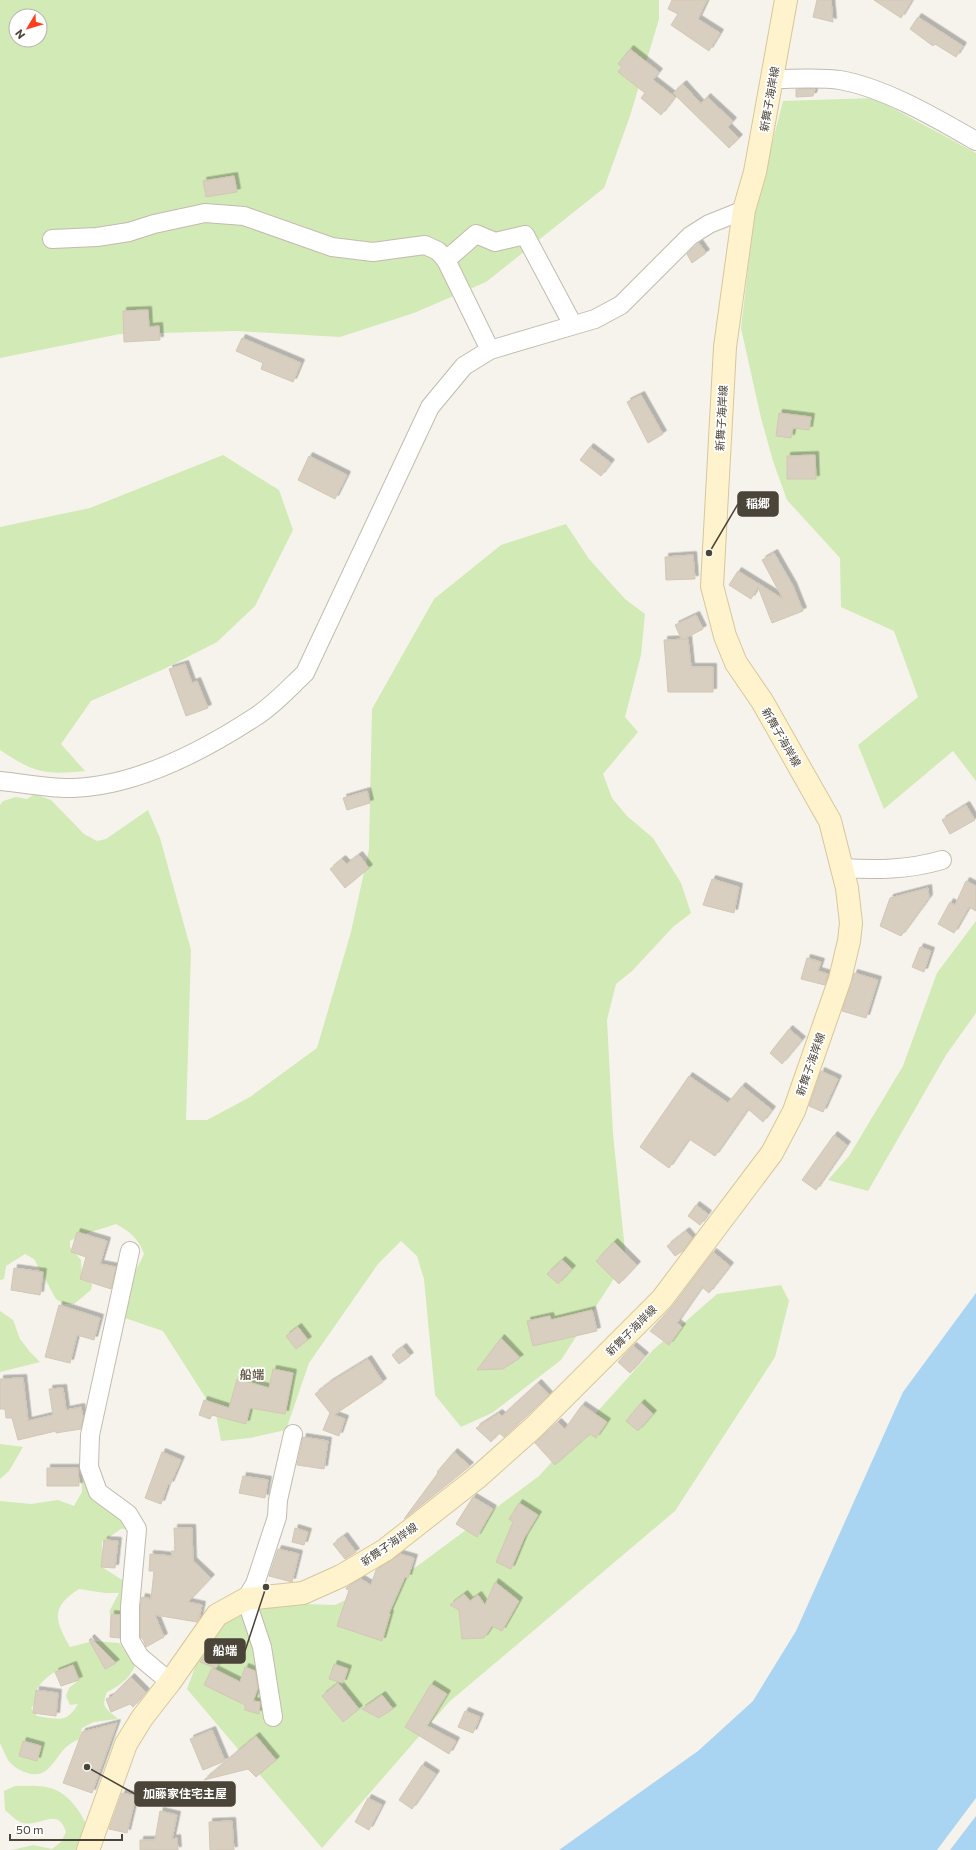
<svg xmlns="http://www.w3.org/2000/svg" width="976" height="1850" font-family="Commissioner,'Noto Sans JP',sans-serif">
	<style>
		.green { fill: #d2eab5; fill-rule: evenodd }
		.water { fill: #a9d4f2 }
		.pier { fill: #f6f3ec }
		.building { fill: #d8cfc1; stroke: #d3c7b4; filter: url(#shadow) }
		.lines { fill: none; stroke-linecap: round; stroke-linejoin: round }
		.minor-casing { stroke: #c2bbae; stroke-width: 20 }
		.secondary-casing { stroke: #d6c79b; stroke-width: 24 }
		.minor { stroke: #fff; stroke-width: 18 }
		.secondary { stroke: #fff3cd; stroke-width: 22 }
		.labels { text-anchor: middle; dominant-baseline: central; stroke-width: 3.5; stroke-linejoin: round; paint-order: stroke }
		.street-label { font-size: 11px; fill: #4b4439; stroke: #fff }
		.neighbourhood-label { font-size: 12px; font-weight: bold; fill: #6e6250; stroke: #fff }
		.leader { fill: none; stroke: #4b4439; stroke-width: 1.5 }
		.callout-dot { fill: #4b4439; stroke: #fff; stroke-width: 1.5 }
		.callout { fill: #4b4439; stroke: #4b4439; stroke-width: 1.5 }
		.callout-label { font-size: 12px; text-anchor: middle; font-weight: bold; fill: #fff }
	</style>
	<defs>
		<filter id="shadow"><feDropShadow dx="3.5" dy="-3.5" stdDeviation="0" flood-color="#0004"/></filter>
	</defs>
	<rect width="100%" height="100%" fill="#f6f3ec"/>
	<g class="green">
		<path d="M0 0H659V19L630 116 604 188 486 282 414 313 340 337 236 331 120 334 0 358ZM16 16H40V40H16Z"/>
		<path d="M874 98 976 153V781L953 751 884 809 858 745 918 697 894 631 841 607 840 558 787 500 773 461 761 418 741 328 755 210 783 101Z"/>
		<path d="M223 455 279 490 293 530 255 606 217 642 164 669 91 701 61 744 85 771C43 775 35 773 0 750V527L90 508Z"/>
		<path d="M566 524 589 559 625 599 645 614 641 655 625 717 638 732 603 774 612 798 627 816 653 838 681 883 691 913 673 927 632 971 616 984 607 1020 613 1134 626 1260 561 1360 492 1413 461 1427 435 1395 424 1279 417 1256 401 1241 378 1264 309 1363 286 1430 250 1438 221 1441 216 1414 163 1331 119 1316 134 1274 144 1254C139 1239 129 1231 116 1224 100 1230 84 1232 70 1241V1247L81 1260 82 1276 92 1284 91 1290 74 1304H64L56 1299 34 1259 25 1254 6 1266 4 1279 0 1280V805L3 801 16 797 27 799 35 794 51 800 84 834 97 841 106 839 148 810 160 838 191 950 186 1120H207L250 1097 317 1048 351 932 369 849 372 709 434 599 501 545Z"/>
		<path d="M976 921V1013L946 1055 868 1191 828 1180 849 1156 903 1066 937 973Z"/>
		<path d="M781 1285 789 1301 775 1357 675 1511 449 1702 322 1848 187 1689 208 1632 245 1602 335 1605 416 1567 539 1476 653 1350 717 1294Z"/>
		<path d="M0 1311 13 1320 20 1339 30 1352 40 1362 0 1372Z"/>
		<path d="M0 1444 23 1447 9 1471 0 1479Z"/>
		<path d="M81 1462 98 1479 130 1528 121 1529 102 1542V1567L130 1585 125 1615 111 1614 109 1612 119 1593H105L79 1589C50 1607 55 1621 70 1647L93 1641 119 1643 131 1658 135 1666C130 1678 118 1687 107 1692 100 1709 107 1708 118 1719L94 1722 82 1728 79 1739C60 1748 61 1756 48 1769 37 1780 17 1772 8 1760 5 1755 3 1749 0 1743V1501L31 1504 58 1500 74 1506 82 1492ZM73 1665 79 1680 69 1688 66 1696 70 1705 78 1704C67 1724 57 1719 37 1716L31 1708C38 1703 37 1698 36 1690 47 1675 55 1670 73 1665Z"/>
		<path d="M15 1786C26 1786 39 1785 50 1788 69 1793 82 1813 89 1831L82 1850H12L33 1845 52 1849 61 1842 66 1832C58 1806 41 1827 23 1823 17 1822 10 1814 5 1810L4 1791Z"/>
	</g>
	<path class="water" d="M976 1293V1850H559L698 1751 753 1701 796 1631 903 1392Z"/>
	<path class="pier" d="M976 1798V1816L950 1850H937Z"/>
	<g class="building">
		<path d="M672 0H707L698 19 720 33 709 51 671 25 678 14 668 9Z"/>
		<path d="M817 0H831L833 22 813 17Z"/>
		<path d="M874 0H912L901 18Z"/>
		<path d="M918 17 963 46 956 57 935 44 933 46 910 29Z"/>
		<path d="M630 49 659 72 653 80 675 97 661 115 641 98 645 93 618 72 622 67 618 64Z"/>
		<path d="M683 84 701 104 707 97 733 121 728 127 739 138 729 148 673 93Z"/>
		<path d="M796 89H815L813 96 796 97Z"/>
		<path d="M234 176 237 192 206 197 203 181Z"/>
		<path d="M699 243 706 253 692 263 687 254Z"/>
		<path d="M148 310 149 327 159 326 160 340 124 342 123 311Z"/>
		<path d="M242 338 301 363 293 382 261 369 263 363 236 351Z"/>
		<path d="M641 395 663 434 648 443 627 402Z"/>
		<path d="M779 413 811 417 809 430 793 428 791 438 776 436Z"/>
		<path d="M590 447 611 463 601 476 580 460Z"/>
		<path d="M815 455 816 479H787V456Z"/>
		<path d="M309 456 347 475 335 499 298 480Z"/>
		<path d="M774 553 793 586 803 611 772 623 758 587 751 599 729 585 738 571 783 599 762 560Z"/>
		<path d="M693 555 695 579 666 580 665 557Z"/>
		<path d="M696 615 703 629 682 640 675 625Z"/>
		<path d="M688 639 691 667H713V692H668L664 640Z"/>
		<path d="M185 664 192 683 197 681 208 708 186 716 169 669Z"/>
		<path d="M367 791 370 803 347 810 343 798Z"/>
		<path d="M966 805 975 820 950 834 942 820Z"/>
		<path d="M359 855 369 868 345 888 330 869 342 859 347 864Z"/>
		<path d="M712 879 739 887 734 913 703 905Z"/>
		<path d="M966 881 976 886V911L969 907 954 933 938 924 950 902 955 905Z"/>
		<path d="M928 888 929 898 901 936 880 926 890 898Z"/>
		<path d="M920 947 931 951 924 972 912 967Z"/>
		<path d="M807 958 821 962 818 971 828 974 825 985 801 979Z"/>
		<path d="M854 973 878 980 866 1018 842 1011Z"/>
		<path d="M789 1029 802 1040 782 1064 770 1053Z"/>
		<path d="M821 1071 838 1079 823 1112 809 1106Z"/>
		<path d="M689 1076 728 1103 742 1086 772 1110 763 1122 748 1109 715 1156 689 1139 669 1168 640 1147Z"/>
		<path d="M834 1135 847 1145 816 1190 802 1180Z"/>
		<path d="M696 1205 708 1214 700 1225 688 1216Z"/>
		<path d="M686 1231 692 1238 684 1250 675 1256 667 1246Z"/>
		<path d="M77 1232 107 1241 100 1264 116 1267 111 1289 80 1279 86 1257 71 1252Z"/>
		<path d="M614 1242 637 1265 619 1284 596 1261Z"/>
		<path d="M713 1252 730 1266 709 1293 702 1287 677 1323 682 1327 669 1345 650 1331 672 1307Z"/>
		<path d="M562 1260 572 1269 558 1284 547 1274Z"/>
		<path d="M14 1268 43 1272 40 1295 11 1290Z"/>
		<path d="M59 1305 100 1318 94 1340 77 1335 70 1363 45 1357Z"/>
		<path d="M592 1310 597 1331 533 1346 527 1321 550 1316 551 1320Z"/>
		<path d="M298 1327 308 1340 296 1349 286 1336Z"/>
		<path d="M501 1338 520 1358 503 1369 477 1370Z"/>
		<path d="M633 1346 645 1356 630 1373 618 1362Z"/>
		<path d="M403 1347 410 1356 399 1364 392 1355Z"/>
		<path d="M368 1359 383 1382 334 1415 345 1419 339 1436 323 1430 330 1413 315 1394 329 1383Z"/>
		<path d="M273 1369 293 1373 285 1414 250 1408 246 1424 212 1415 210 1419 199 1415 204 1400 229 1408 237 1379 269 1388Z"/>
		<path d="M23 1378 28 1421 53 1415 49 1389 63 1388 66 1410 81 1407 83 1417 81 1429 56 1433V1431L18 1440 12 1418H6L5 1409H0V1379Z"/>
		<path d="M538 1383 549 1395 504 1437 499 1433 491 1442 476 1428 499 1413 502 1416Z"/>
		<path d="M641 1403 653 1414 638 1431 626 1421Z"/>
		<path d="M582 1405 607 1422 596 1438 590 1434 555 1465 535 1443 558 1422 565 1429Z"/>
		<path d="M303 1437 328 1441 324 1469 297 1465Z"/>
		<path d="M162 1452 181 1460 170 1485 168 1484 161 1504 145 1498Z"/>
		<path d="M454 1452 470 1466 404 1519 438 1473 437 1472Z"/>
		<path d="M47 1468H78L79 1486H47Z"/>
		<path d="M243 1476 268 1480 265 1498 239 1493Z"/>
		<path d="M473 1497 493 1509 477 1537 456 1524Z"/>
		<path d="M519 1503 538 1515 524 1538 511 1569 496 1562 513 1522 509 1519Z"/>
		<path d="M174 1528H192L193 1561 211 1578 188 1602 202 1605 199 1619 197 1622 155 1615 164 1637 146 1647 143 1639 140 1637V1607L142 1597 151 1599 154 1571H149L150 1554 172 1556 171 1551H175Z"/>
		<path d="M295 1528 308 1532 304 1545 292 1542Z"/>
		<path d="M344 1536 356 1552 345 1559 333 1544Z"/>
		<path d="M104 1540 118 1541 115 1568 101 1567Z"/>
		<path d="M278 1549 299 1554 292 1582 269 1576Z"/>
		<path d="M400 1554 414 1558 408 1578 405 1577 389 1613 390 1614 382 1641 337 1626 349 1590 346 1589 347 1587 361 1579 371 1585 376 1570Z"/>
		<path d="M495 1582 519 1601 502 1631 492 1626 484 1638 462 1639 459 1610 450 1605 464 1594 470 1601 478 1595 485 1605Z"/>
		<path d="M111 1614 120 1615V1638L110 1637Z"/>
		<path d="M91 1638 116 1663 105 1669 89 1640Z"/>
		<path d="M207 1652 221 1657 216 1668 200 1662Z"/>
		<path d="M334 1664 348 1669 343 1683 329 1679Z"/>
		<path d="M73 1665 79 1680 61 1686 55 1672Z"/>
		<path d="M245 1667 255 1671 258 1688 253 1701 260 1702 259 1714 245 1710V1705L204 1685 212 1668 240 1682Z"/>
		<path d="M131 1677 146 1692 133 1707 130 1704 111 1712 106 1699 111 1697Z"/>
		<path d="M338 1683 359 1709 343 1722 322 1696Z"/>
		<path d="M431 1684 447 1694 427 1726 456 1741 449 1754 405 1727Z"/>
		<path d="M36 1690 58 1693 56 1716 33 1713Z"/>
		<path d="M382 1695 393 1709 379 1718 362 1709Z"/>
		<path d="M465 1711 480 1717 473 1733 458 1727Z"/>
		<path d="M117 1723 92 1793 63 1783 82 1732Z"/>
		<path d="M212 1730 225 1761 203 1770 190 1739Z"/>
		<path d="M256 1736 276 1760 256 1777 248 1769 204 1780Z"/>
		<path d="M23 1741 41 1746 37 1761 19 1756Z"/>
		<path d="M422 1765 436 1774 412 1809 399 1800Z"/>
		<path d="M122 1793 136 1796 127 1833 109 1829Z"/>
		<path d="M368 1798 382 1805 369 1830 355 1822Z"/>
		<path d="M160 1811 177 1815 172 1839 177 1838 178 1850H140V1840H155Z"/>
		<path d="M232 1821 234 1850H210L209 1822Z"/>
	</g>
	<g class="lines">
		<defs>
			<g id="minor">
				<path d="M773 79C792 79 822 77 840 80 885 88 936 118 976 141"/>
				<path d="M52 239 97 237 129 232 154 224 205 213 244 216 332 247 373 252 425 245 438 251 446 260 490 350"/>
				<path d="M446 260 476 234 495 242 525 235 573 325"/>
				<path d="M0 781C22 783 51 789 73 788 136 786 203 751 255 717 274 705 289 688 305 673L430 407 464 366 490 350 595 319 621 305 690 236 709 224 744 210"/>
				<path d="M842 868C876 870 908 870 942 860"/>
				<path d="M130 1251 90 1435 89 1467 98 1492 128 1514 137 1529 130 1607V1640L140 1657 170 1682"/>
				<path d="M273 1717 262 1647 246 1599 255 1584 277 1517 278 1500 293 1434"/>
			</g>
			<path id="secondary" d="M88 1850 126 1744 142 1718 170 1682 217 1615 246 1599 303 1593 341 1576 385 1550 478 1477 534 1427 662 1299 772 1153 794 1111 840 979 849 941 851 923 847 888 830 821 762 701 736 663 725 636 712 586 725 347 744 210 755 172 786 0"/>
		</defs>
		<use href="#minor" class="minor-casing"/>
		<use href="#secondary" class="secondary-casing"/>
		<use href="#minor" class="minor"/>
		<use href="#secondary" class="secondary"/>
	</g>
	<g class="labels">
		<g class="street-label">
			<text transform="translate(769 99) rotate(-80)">新舞子海岸線</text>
			<text transform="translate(721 418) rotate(-87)">新舞子海岸線</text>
			<text transform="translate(782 737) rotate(60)">新舞子海岸線</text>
			<text transform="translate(810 1064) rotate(-71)">新舞子海岸線</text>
			<text transform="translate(631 1330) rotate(-45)">新舞子海岸線</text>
			<text transform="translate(389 1544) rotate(-35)">新舞子海岸線</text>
		</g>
		<g class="neighbourhood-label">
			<text x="252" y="1374">船端</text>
		</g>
	</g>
	<path class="leader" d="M709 553L738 504M266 1587L245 1651M87 1767L135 1794"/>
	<g class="callout-dot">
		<circle cx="709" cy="553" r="4"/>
		<circle cx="266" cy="1587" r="4"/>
		<circle cx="87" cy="1767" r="4"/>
	</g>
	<g class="callout">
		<rect x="738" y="492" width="40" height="24" rx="4"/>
		<rect x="205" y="1639" width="40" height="24" rx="4"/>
		<rect x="135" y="1782" width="100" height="24" rx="4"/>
	</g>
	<g class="callout-label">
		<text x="758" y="508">稲郷</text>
		<text x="225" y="1655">船端</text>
		<text x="185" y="1798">加藤家住宅主屋</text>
	</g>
	<g transform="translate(28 28) rotate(232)"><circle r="19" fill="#ffffff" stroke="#b7b4b0"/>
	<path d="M0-3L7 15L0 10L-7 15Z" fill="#fc3f1d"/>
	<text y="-6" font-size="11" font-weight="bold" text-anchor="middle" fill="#4b4439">N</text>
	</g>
	<path d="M10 1834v6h112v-6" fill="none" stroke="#4b4439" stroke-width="2"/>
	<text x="16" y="1834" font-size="12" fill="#4b4439" stroke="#ffffff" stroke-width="3" paint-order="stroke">50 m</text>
</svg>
